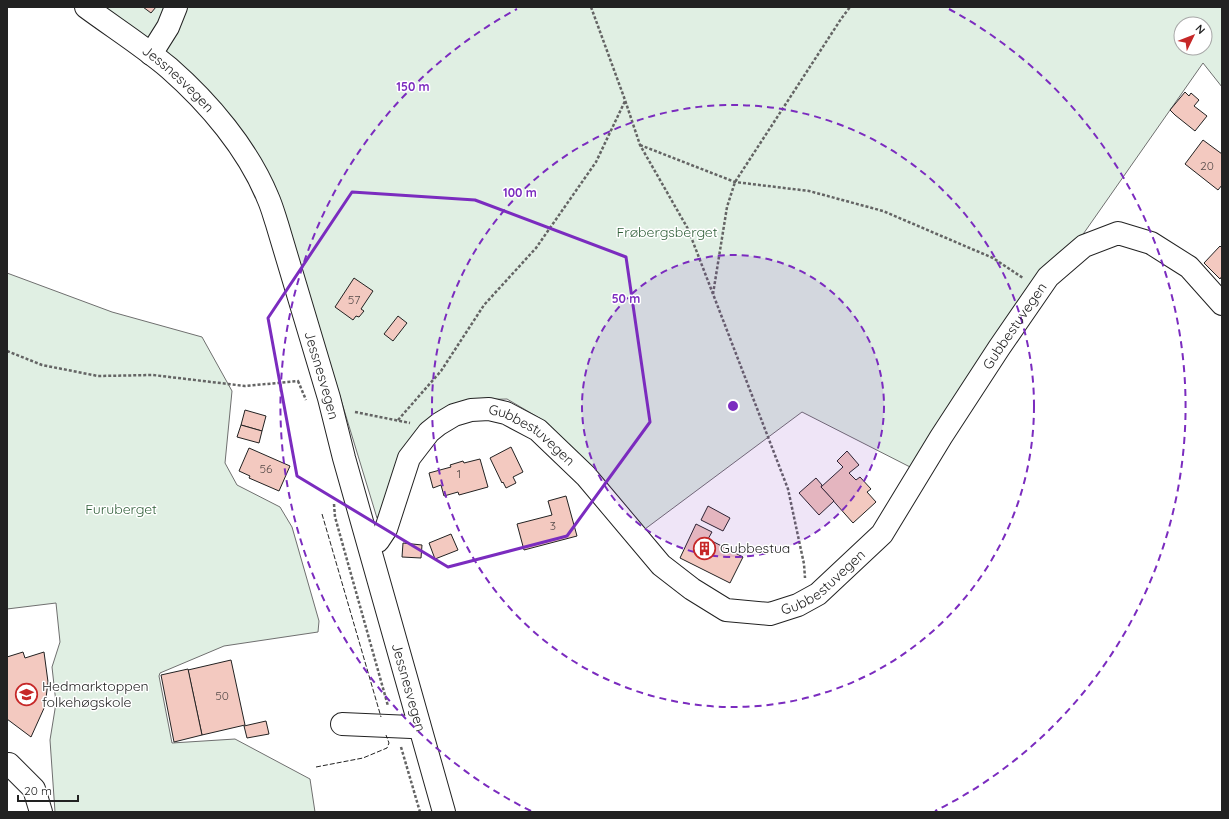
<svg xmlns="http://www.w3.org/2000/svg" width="1229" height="819" font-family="Quicksand,sans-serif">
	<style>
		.green { fill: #e0efe3; stroke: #6f6f6f; fill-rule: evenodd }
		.building { fill: #f3c9c0; stroke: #222 }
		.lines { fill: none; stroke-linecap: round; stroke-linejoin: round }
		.minor-casing { stroke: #222; stroke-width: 24 }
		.major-casing { stroke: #222; stroke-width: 24 }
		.path { stroke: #646464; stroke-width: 2.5; stroke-dasharray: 3 2; stroke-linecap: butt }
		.minor { stroke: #fff; stroke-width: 22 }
		.major { stroke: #fff; stroke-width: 22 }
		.fence { stroke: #222; stroke-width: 1; stroke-dasharray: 5 2; stroke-linecap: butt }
		.marked { fill: none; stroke: #7b2cbf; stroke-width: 3; stroke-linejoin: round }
		.ring { fill: none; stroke: #7b2cbf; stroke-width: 2; stroke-dasharray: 7 5 }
		.labels { text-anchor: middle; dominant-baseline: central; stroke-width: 3; stroke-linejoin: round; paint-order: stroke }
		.number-label { font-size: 12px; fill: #564c4a }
		.street-label { font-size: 14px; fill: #222; stroke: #fff }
		.park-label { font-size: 14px; fill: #2f5e38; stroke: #fff }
		.poi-label { font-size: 14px; fill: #222; stroke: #fff; text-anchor: start }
		.centre { fill: #7b2cbf; stroke: #fff; stroke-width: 2 }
		.ring-label { font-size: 12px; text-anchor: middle; font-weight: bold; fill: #7b2cbf; stroke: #fff; stroke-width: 3; stroke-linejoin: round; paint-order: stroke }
	</style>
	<rect width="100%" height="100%" fill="#fff"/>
	<g class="green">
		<path d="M82 7H1222V87L1203 63 1079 240 914 469 802 412 641 532 541 419 507 399 468 400 431 419 388 502 377 518 282 206 248 142ZM1181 24H1205V48H1181Z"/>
		<path d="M7 273 112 312 202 337 232 391 225 463 237 485 280 507 292 527 319 621 318 632 224 646 160 673 159 676 172 743 235 739 310 779 315 812H55L50 740 56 703 52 667 60 642 56 603 7 609Z"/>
	</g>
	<g class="building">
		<path d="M143 7H156L151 13Z"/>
		<path d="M1185 92 1189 96 1191 93 1199 100 1194 106 1207 116 1195 131 1175 115 1170 110Z"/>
		<path d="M1203 140 1222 154V185L1218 190 1185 164Z"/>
		<path d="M1220 246 1222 248V276L1220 279 1204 263Z"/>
		<path d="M354 278 373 291 361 309 364 311 359 317 356 316 353 320 335 307Z"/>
		<path d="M398 316 407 323 393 341 384 334Z"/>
		<path d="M245 410 266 416 262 431 241 425Z"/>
		<path d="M241 425 262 431 259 443 237 437Z"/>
		<path d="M511 447 523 472 513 477 516 483 506 488 503 482 502 483 490 458Z"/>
		<path d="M249 448 290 466 279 491 249 478 250 476 239 471Z"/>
		<path d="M847 451 859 465 849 473 856 480 860 477 871 489 867 492 876 502 853 523 821 487 843 467 837 461Z"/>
		<path d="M480 459 488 487 459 495 458 492 444 496 441 485 433 488 429 473 451 467 450 465 463 461 464 463Z"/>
		<path d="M816 478 822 485 821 487 834 501 819 515 799 493Z"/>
		<path d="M566 496 577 536 524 550 517 524 552 515 548 501Z"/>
		<path d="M708 506 730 518 723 531 701 520Z"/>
		<path d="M696 524 712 532 708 539 743 557 730 583 680 558Z"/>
		<path d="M451 534 458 550 435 559 429 543Z"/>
		<path d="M403 543 422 545 421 558 402 557Z"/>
		<path d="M23 652 25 658 44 652 48 682 45 706 31 737 7 719V657Z"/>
		<path d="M231 660 245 725 202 735 188 670Z"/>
		<path d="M188 669 202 735 174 742 161 675Z"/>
		<path d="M266 721 269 734 247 738 244 726Z"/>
	</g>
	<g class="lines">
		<defs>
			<g id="minor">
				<path d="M151 54 168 27 176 7"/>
				<path id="s1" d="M369 544 378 541 386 529 409 458 429 432 439 424 454 415 471 410 489 409 506 413 538 430 586 476 661 565 692 589 726 610 770 614 798 605 818 594 882 534 941 437 999 348 1048 277 1084 246 1118 233 1151 243 1189 267 1222 304"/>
				<path d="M342 724 411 727 419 725"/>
				<path d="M9 764 34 789 41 812"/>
			</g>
			<g id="major">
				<path id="s2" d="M86 7C113 27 143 46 169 68 209 103 248 149 268 198 272 207 274 215 277 224L329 398 344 458 444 812"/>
			</g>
		</defs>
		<use href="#minor" class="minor-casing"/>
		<use href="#major" class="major-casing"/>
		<g class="path">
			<path d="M591 7 625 100 640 145 688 229 788 489 804 564 805 578"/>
			<path d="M640 145 735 182 809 191 883 211 993 258 1023 278"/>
			<path d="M713 294 727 207 735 182 841 19 850 7"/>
			<path d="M7 351 42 365 98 376 153 375 245 386 299 381"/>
			<path d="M298 381 306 400"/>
			<path d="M355 412 410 423"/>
			<path d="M398 420 441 371 484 305 536 248 596 162 625 101"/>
			<path d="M334 504 335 517 388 706"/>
			<path d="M401 747 420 812"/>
		</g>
		<use href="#minor" class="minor"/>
		<use href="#major" class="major"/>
		<g class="fence">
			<path d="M322 514 381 717"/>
			<path d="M316 767 363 758 387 748 389 743 386 735"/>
		</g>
	</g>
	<path class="marked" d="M352 192 475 200 626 257 650 422 567 536 448 567 297 476 268 318Z"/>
	<circle cx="733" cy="406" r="151" fill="#7b2cbf" fill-opacity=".12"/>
	<g class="ring">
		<circle cx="733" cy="406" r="151"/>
		<circle cx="733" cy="406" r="301"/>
		<path d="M531 811A452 452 0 0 1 517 9M949 9A452 452 0 0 1 935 811"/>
	</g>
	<defs>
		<symbol id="building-ring" viewBox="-11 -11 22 22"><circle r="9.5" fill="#fff" stroke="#c62828" stroke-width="1.5"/><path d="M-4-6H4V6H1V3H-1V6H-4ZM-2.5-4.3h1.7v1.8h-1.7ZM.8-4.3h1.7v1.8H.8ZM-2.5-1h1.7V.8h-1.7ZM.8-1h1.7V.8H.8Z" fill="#c62828"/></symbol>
		<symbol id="school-ring" viewBox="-11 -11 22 22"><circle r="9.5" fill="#fff" stroke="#c62828" stroke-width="1.5"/><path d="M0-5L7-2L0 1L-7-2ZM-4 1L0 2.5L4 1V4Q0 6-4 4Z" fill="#c62828"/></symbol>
	</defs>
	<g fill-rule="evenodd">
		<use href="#building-ring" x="692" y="536" width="25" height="25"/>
		<use href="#school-ring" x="14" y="682" width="25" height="25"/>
	</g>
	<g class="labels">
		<g class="number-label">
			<text x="1207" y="165">20</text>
			<text x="354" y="299">57</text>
			<text x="266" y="468">56</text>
			<text x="459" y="473">1</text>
			<text x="553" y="525">3</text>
			<text x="222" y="695">50</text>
		</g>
		<g class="street-label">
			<text stroke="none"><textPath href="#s2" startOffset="117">Jessnesvegen</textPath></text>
			<text stroke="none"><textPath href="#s1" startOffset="944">Gubbestuvegen</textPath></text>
			<text stroke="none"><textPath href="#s2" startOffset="453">Jessnesvegen</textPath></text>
			<text stroke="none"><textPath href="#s1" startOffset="248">Gubbestuvegen</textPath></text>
			<text stroke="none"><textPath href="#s1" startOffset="620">Gubbestuvegen</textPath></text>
			<text stroke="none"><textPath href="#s2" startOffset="777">Jessnesvegen</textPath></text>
		</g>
		<g class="park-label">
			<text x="667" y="232">Frøbergsberget</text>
			<text x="121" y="509">Furuberget</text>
		</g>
		<g class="poi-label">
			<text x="720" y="548">Gubbestua</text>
			<text x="42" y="686">Hedmarktoppen<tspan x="42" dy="16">folkehøgskole</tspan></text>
		</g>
	</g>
	<circle cx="733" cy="406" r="6" class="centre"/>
	<g class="ring-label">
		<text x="413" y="91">150 m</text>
		<text x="520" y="197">100 m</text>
		<text x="626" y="303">50 m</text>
	</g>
	<rect width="1229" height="819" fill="none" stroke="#222222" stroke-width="16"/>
	<g transform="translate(1193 36) rotate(47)"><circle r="19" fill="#ffffff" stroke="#a7a7a7"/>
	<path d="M0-3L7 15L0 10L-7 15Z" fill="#c62828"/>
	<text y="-6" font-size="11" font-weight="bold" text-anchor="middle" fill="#222222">N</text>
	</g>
	<path d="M18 795v6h60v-6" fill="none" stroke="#222222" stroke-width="2"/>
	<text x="24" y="795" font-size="12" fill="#222222" stroke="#ffffff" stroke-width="3" paint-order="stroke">20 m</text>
</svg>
